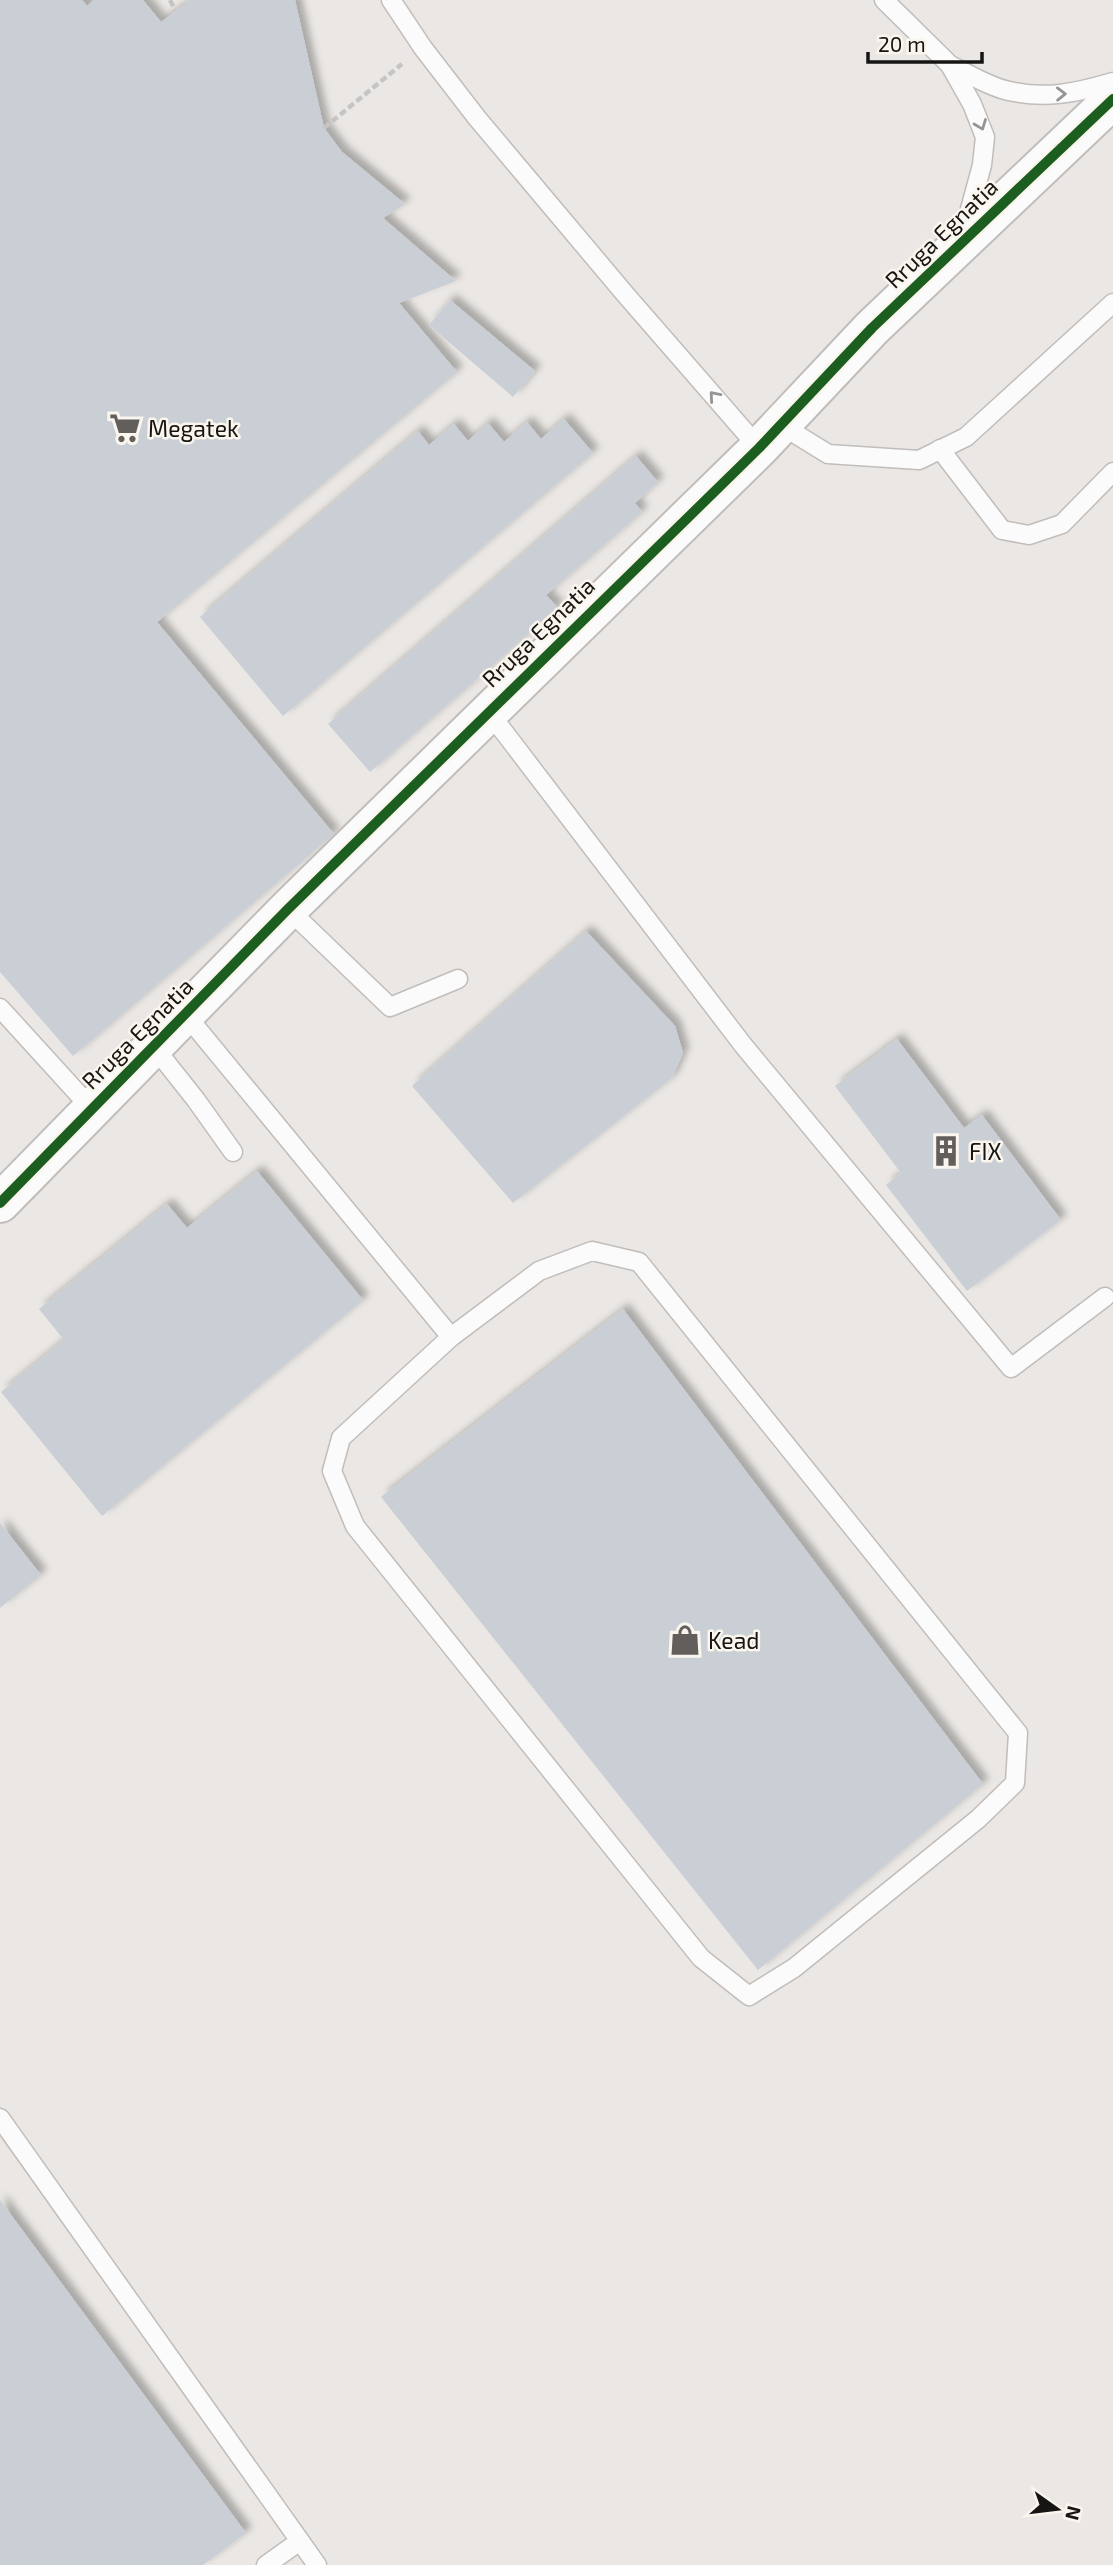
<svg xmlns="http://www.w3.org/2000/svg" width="1113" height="2565" font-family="'Exo 2',sans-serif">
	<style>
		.building { fill: #c9cfd5; filter: url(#shadow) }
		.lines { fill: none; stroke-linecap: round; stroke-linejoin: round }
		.service-casing { stroke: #c0bdbb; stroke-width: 21 }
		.secondary-casing { stroke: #c0bdbb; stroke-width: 42 }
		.path { stroke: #c6c5c4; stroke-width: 4.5; stroke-dasharray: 7 3.5; stroke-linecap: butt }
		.service { stroke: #fcfbfb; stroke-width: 18 }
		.secondary { stroke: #fcfbfb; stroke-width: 38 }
		.cycleway-casing { stroke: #faf6ee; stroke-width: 15 }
		.cycleway { stroke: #1b5e20; stroke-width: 10 }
		.oneway { stroke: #959493 }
		.labels { text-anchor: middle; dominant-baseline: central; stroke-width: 5; stroke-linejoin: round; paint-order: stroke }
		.street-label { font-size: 23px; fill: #171513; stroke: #faf6ee }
		.poi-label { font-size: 23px; fill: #171513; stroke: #faf6ee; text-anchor: start }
	</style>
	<defs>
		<filter id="shadow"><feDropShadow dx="6" dy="-6" stdDeviation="3.5" flood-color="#0004"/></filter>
	</defs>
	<rect width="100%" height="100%" fill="#eae7e4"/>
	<g class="building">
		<path d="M0 0H82L87 6 94 0H143L161 22 187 3 186 0H295L324 128 342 152 405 204 383 218 456 281 399 303 457 372 157 622 334 834 73 1056 0 972Z"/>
		<path d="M450 300 535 371 513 397 429 325Z"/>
		<path d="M564 419 593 453 283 716 200 617 418 431 429 445 454 424 468 441 488 423 504 442 527 422 541 439Z"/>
		<path d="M636 456 658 482 635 503 642 512 546 595 558 608 370 772 328 724Z"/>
		<path d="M586 931 675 1026 683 1053 672 1078 513 1203 412 1086Z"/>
		<path d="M897 1039 964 1128 982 1115 1061 1220 967 1291 886 1185 901 1173 835 1086Z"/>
		<path d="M257 1171 363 1300 102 1516 1 1392 64 1340 39 1309 167 1204 187 1228Z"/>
		<path d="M623 1309 983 1784 758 1970 381 1497Z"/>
		<path d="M0 1523 41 1575 0 1608Z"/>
		<path d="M0 2200 246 2533 203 2565H0Z"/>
	</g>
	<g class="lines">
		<defs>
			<g id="service">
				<path d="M391 0 423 48 477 118 625 294 759 448"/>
				<path d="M884 0 950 65 972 104 985 137 982 165 964 231"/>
				<path d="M950 65C967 73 986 85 1005 90 1044 100 1076 93 1113 82"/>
				<path d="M781 425 828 454 919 460 966 437 1113 303"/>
				<path d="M940 449 1002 530 1029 535 1062 524 1113 472"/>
				<path d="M488 711 743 1045 1011 1368 1105 1297"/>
				<path d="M288 909 390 1007 458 979"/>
				<path d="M0 1008 92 1109"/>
				<path d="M186 1015 451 1337"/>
				<path d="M154 1047 196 1100 233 1152"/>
				<path d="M592 1251 639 1262 1018 1733 1015 1783 978 1819 794 1968 749 1996 701 1958 355 1526 332 1471 341 1438 451 1337 539 1271Z"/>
				<path d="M0 2118 317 2565"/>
				<path d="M266 2565 300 2541"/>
			</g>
			<path id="secondary" d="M0 1203 288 909 759 448 872 328 1113 99"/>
		</defs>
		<use href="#service" class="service-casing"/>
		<use href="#secondary" class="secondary-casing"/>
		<g class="path">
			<path d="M170 0 175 10"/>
			<path d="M324 128 402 64"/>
		</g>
		<use href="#service" class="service"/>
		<use href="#secondary" class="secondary"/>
		<defs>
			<path id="cycleway" d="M0 1203 288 909 759 448 872 328 1113 99"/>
		</defs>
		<use href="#cycleway" class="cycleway-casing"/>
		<use href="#cycleway" class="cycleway"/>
	</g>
	<defs><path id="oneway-chevron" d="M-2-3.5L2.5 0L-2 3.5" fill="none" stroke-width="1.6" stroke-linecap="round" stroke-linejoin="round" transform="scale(1.75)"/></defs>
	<g class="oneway">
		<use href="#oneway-chevron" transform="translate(1061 94) rotate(-1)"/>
		<use href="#oneway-chevron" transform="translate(981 125) rotate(69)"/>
		<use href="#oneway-chevron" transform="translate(714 396) rotate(-131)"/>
	</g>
	<defs>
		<symbol id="supermarket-bare" viewBox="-9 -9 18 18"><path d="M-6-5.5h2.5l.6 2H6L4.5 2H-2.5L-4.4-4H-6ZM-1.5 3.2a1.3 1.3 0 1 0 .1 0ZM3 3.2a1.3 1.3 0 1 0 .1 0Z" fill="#615e5c" stroke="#faf6ee" stroke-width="2.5" paint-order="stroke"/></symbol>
		<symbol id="building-bare" viewBox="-9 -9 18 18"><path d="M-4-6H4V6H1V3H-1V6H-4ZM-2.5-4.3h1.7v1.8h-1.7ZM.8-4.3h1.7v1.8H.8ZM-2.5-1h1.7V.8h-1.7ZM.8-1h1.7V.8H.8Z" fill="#615e5c" stroke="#faf6ee" stroke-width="2.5" paint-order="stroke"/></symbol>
		<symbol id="shop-bare" viewBox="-9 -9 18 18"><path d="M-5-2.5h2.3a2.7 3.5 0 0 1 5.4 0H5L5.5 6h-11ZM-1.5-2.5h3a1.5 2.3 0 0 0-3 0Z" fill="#615e5c" stroke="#faf6ee" stroke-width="2.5" paint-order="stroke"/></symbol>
	</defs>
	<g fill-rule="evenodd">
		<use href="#supermarket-bare" x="103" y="406" width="44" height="44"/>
		<use href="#building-bare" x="924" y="1129" width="44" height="44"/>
		<use href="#shop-bare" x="663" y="1618" width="44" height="44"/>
	</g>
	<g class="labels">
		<g class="street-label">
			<text transform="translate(941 233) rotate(-44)">Rruga Egnatia</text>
			<text transform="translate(538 632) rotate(-44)">Rruga Egnatia</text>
			<text transform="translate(137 1033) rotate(-45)">Rruga Egnatia</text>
		</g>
		<g class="poi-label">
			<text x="148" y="428">Megatek</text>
			<text x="969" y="1151">FIX</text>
			<text x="708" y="1640">Kead</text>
		</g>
	</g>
	<g transform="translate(1057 2509) rotate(104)" stroke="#faf6ee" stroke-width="5" paint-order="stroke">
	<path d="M0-5L12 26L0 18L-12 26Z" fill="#171513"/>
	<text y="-10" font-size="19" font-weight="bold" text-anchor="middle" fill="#171513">N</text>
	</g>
	<path d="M868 52v10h114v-10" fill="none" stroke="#171513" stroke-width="3.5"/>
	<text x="878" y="52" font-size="21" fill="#171513" stroke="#faf6ee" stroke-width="5" paint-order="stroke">20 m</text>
</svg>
